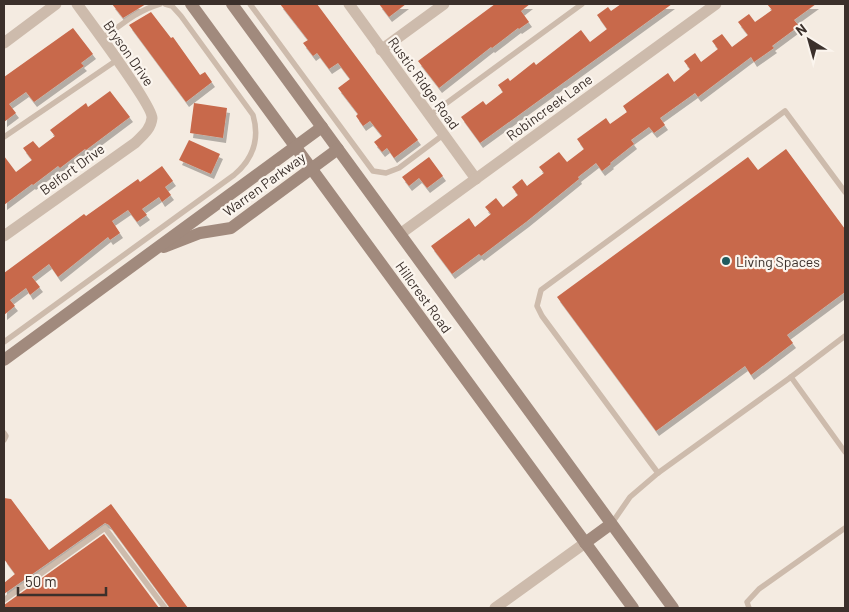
<svg xmlns="http://www.w3.org/2000/svg" width="849" height="612" font-family="Barlow,sans-serif">
	<style>
		.building { fill: #c8694b; filter: url(#shadow) }
		.lines { fill: none; stroke-linecap: round; stroke-linejoin: round }
		.service { stroke: #cdbbac; stroke-width: 5.5 }
		.minor { stroke: #cdbbac; stroke-width: 11 }
		.secondary { stroke: #a18a7d; stroke-width: 12 }
		.poi-dot { fill: #1f5a5e; stroke: #fbf5ee; stroke-width: 2 }
		.labels { text-anchor: middle; dominant-baseline: central; stroke-width: 4.5; stroke-linejoin: round; paint-order: stroke }
		.street-label { font-size: 14px; fill: #3b302b; stroke: #fbf5ee }
		.poi-label { font-size: 14px; fill: #3b302b; stroke: #fbf5ee; text-anchor: start }
	</style>
	<defs>
		<filter id="shadow"><feDropShadow dx="3" dy="5" stdDeviation="0" flood-color="#0004"/></filter>
	</defs>
	<rect width="100%" height="100%" fill="#f4ebe1"/>
	<g class="building">
		<path d="M112 4H146L123 18Z"/>
		<path d="M280 4H317L418 140 394 158 387 148 382 152 374 142 382 136 370 121 363 126 356 116 358 114 338 88 350 79 338 63 329 69 317 53 313 56 303 43 308 40Z"/>
		<path d="M379 4H406L389 17Z"/>
		<path d="M495 4H530L521 11 529 22 519 29 518 28 492 48 491 47 439 88 418 61Z"/>
		<path d="M621 4H672L480 143 461 117 483 101 486 105 503 92 498 85 508 78 510 81 534 62 536 65 581 30 590 42 607 29 597 15 608 7 611 11Z"/>
		<path d="M767 4H816L794 20 799 26 772 46 774 48 754 62 751 57 698 97 695 93 660 118 665 125 654 133 649 127 631 140 634 144 610 163 611 164 602 171 596 163 578 177 579 179 526 222 481 256 479 254 452 274 431 246 469 218 475 227 491 214 485 207 496 198 503 207 518 195 512 187 522 179 527 186 544 173 539 167 559 152 567 162 584 149 577 139 606 118 610 124 627 112 623 106 668 73 674 82 690 69 684 61 695 53 701 62 718 49 712 41 722 34 732 47 748 35 738 22 749 14 755 22 772 10Z"/>
		<path d="M151 12 171 38 173 37 200 75 205 72 212 82 186 102 129 25Z"/>
		<path d="M73 28 93 54 81 63 84 66 34 102 26 92 9 104 16 113 4 122V77Z"/>
		<path d="M110 91 130 117 86 150 85 149 60 168 58 166 33 185 32 184 4 205V156L16 172 32 160 23 148 33 141 39 148 55 136 50 130 86 103 88 107Z"/>
		<path d="M194 103 227 108 223 138 190 133Z"/>
		<path d="M189 140 220 154 211 174 179 160Z"/>
		<path d="M786 149 845 229V292L787 335 793 343 751 375 745 366 656 431 557 297 748 157 758 170Z"/>
		<path d="M429 157 443 176 427 188 419 178 409 186 402 177Z"/>
		<path d="M162 166 173 181 165 187 171 195 162 202 159 197 142 209 147 215 137 222 128 210 112 221 120 233 110 240 108 237 58 277 49 264 32 277 40 287 30 295 26 288 10 300 15 306 4 315V273L84 214 86 216 138 179 140 182Z"/>
		<path d="M4 498 11 499 49 550 111 504 188 608H170L109 525 105 523 4 594V583L15 574 4 559Z"/>
		<path d="M104 534 159 608H4V605Z"/>
	</g>
	<g class="lines">
		<g class="service">
			<path d="M250 4 373 171 386 173 399 168 443 135"/>
			<path d="M102 39C121 25 138 10 160 4"/>
			<path d="M429 116 582 4"/>
			<path d="M4 137 117 60"/>
			<path d="M4 342 234 175C253 159 260 139 253 115L181 16 172 6 165 4"/>
			<path d="M791 377 845 336"/>
			<path d="M4 433 6 436 4 440"/>
			<path d="M658 473 542 316 537 306 541 290 785 111 845 192"/>
			<path d="M612 523 630 497 658 473 791 377 845 452"/>
			<path d="M4 600 105 528 165 608"/>
			<path d="M749 608 747 602 759 589 845 528"/>
		</g>
		<g class="minor">
			<path d="M349 4 476 179"/>
			<path d="M4 43 56 4"/>
			<path d="M381 50 444 4"/>
			<path d="M400 234 716 4"/>
			<path d="M4 236 135 143C143 135 151 129 152 118 153 106 88 19 77 4"/>
			<path d="M495 608 585 543"/>
		</g>
		<g class="secondary">
			<path d="M191 4 633 608"/>
			<path d="M232 4 673 608"/>
			<path d="M164 247 200 233 231 228 338 149"/>
			<path d="M4 360 322 127"/>
			<path d="M585 543 611 524"/>
		</g>
	</g>
	<circle class="poi-dot" cx="726" cy="261" r="5"/>
	<g class="labels">
		<g class="street-label">
			<text transform="translate(129 53) rotate(55)">Bryson Drive</text>
			<text transform="translate(424 83) rotate(54)">Rustic Ridge Road</text>
			<text transform="translate(549 107) rotate(-36)">Robincreek Lane</text>
			<text transform="translate(72 169) rotate(-36)">Belfort Drive</text>
			<text transform="translate(264 184) rotate(-36)">Warren Parkway</text>
			<text transform="translate(424 297) rotate(54)">Hillcrest Road</text>
		</g>
		<g class="poi-label">
			<text x="736" y="261">Living Spaces</text>
		</g>
	</g>
	<rect width="849" height="612" fill="none" stroke="#3b302b" stroke-width="10"/>
	<g transform="translate(809 40) rotate(323)" stroke="#fbf5ee" stroke-width="4" paint-order="stroke">
	<path d="M0-4L9 19L0 12L-9 19Z" fill="#3b302b"/>
	<text y="-8" font-size="14" font-weight="bold" text-anchor="middle" fill="#3b302b">N</text>
	</g>
	<path d="M18 587v8h88v-8" fill="none" stroke="#3b302b" stroke-width="2.5"/>
	<text x="25" y="587" font-size="15" fill="#3b302b" stroke="#fbf5ee" stroke-width="4" paint-order="stroke">50 m</text>
</svg>
